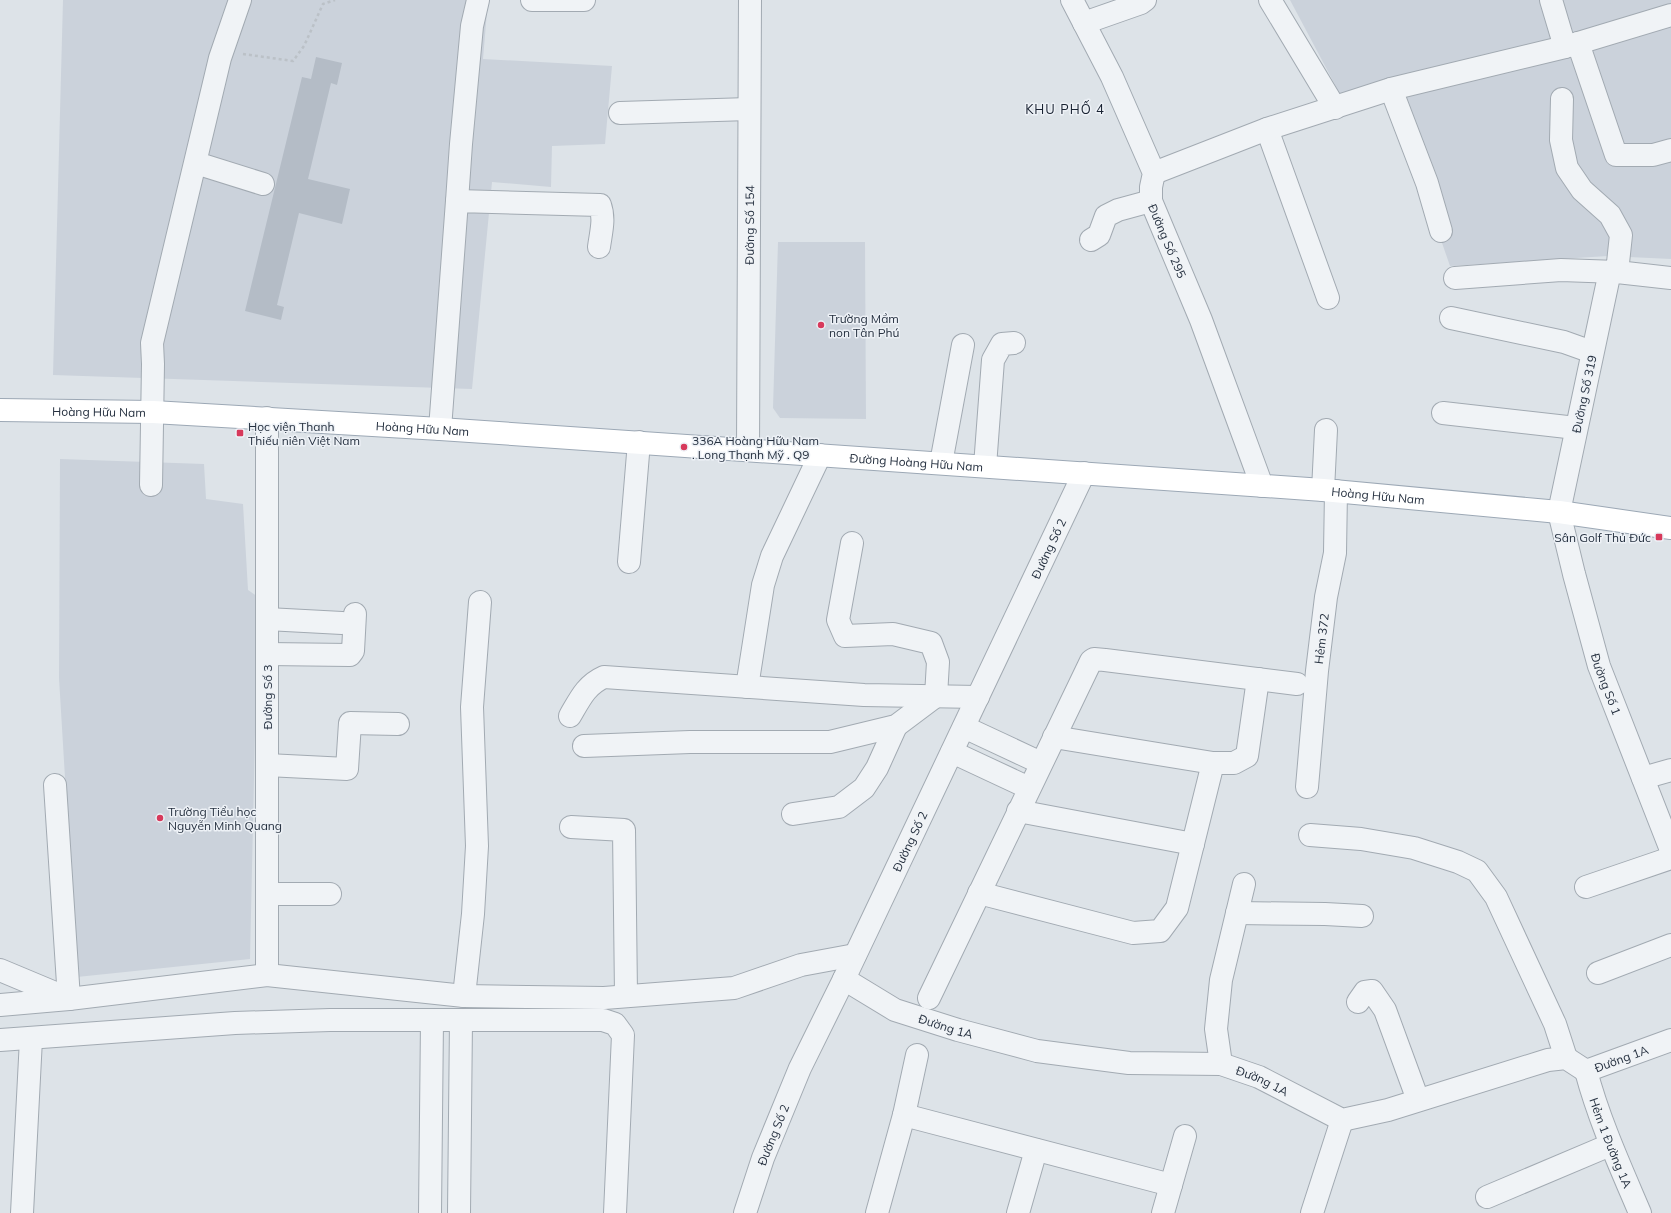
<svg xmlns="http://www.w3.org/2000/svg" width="1671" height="1213" font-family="Mulish,sans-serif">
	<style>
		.built { fill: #cbd2db }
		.building { fill: #b4bcc6 }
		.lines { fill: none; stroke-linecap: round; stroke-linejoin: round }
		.minor-casing { stroke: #a2aab2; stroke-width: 24 }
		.major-casing { stroke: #9ca8b5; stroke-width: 24 }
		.path { stroke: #bbc1c7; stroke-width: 2.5; stroke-dasharray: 3 3; stroke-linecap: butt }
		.minor { stroke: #f0f3f6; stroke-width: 22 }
		.major { stroke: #fff; stroke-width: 22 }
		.poi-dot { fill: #d7395b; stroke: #edf1f6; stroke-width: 1.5 }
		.labels { text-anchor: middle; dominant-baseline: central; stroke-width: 3; stroke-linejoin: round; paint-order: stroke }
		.street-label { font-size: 12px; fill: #263140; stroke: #edf1f6 }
		.poi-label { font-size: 12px; fill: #263140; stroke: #edf1f6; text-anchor: start }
		.neighbourhood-label { font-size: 13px; letter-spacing: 1px; fill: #182231; stroke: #edf1f6 }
	</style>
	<rect width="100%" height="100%" fill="#dde3e8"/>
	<g class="built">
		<path d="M63 0H488L483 59 612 66 605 144 552 146 551 187 492 182 472 389 53 375Z"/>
		<path d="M1290 0H1671V259L1608 256 1450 266 1386 81 1341 96Z"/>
		<path d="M778 242H865L866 419 780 418 773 408Z"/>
		<path d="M60 459 204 464 206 499 243 504 248 590 258 597 250 959 77 977 59 678Z"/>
	</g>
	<path class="building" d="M316 57 342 63 337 85 331 83 308 179 350 189 342 224 299 213 277 305 284 307 281 320 245 311 302 77 311 79Z"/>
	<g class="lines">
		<defs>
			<g id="minor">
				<path d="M532 0H584"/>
				<path id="s1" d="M1072 0 1112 77 1154 173 1151 187V201L1201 320 1262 486"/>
				<path d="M1270 0 1335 108"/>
				<path d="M1551 0 1565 47"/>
				<path d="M1084 23 1141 3 1145 0"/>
				<path d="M1578 43 1616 155H1653L1671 150"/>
				<path d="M1391 89 1427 183 1441 231"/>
				<path d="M620 113 749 109"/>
				<path d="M1267 129 1328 298"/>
				<path d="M196 163 263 184"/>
				<path d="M1154 173 1267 129 1391 89 1565 47 1671 15"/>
				<path d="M457 201 461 144 472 26 478 0"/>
				<path d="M1091 240 1099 235 1106 216 1118 210 1151 201"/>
				<path d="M1455 278 1561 270 1617 272 1621 235 1610 215 1582 190 1567 168 1561 140 1562 99"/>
				<path id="s2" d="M1671 278 1617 272 1609 276 1559 512 1574 574 1599 666 1671 850"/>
				<path d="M1451 318 1564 342 1592 352"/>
				<path d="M1443 413 1576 428"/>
				<path d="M440 429 457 201 600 205C605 219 601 232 599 247"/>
				<path id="s3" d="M748 450 750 0"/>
				<path d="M941 463 963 345"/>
				<path d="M985 466 993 360 1002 344 1014 343"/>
				<path d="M151 485 153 364 152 343 220 58 240 0"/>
				<path d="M1323 490 1326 430"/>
				<path d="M629 562 639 442"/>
				<path d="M267 619 342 623"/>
				<path d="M267 654 350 655 353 651 355 614"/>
				<path d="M747 687 763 585 772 556 820 455"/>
				<path d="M570 716C580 699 586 685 604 677L864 695 978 697"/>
				<path d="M964 727 1041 763"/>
				<path d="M1054 737 1213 763H1234L1247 756 1258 679"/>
				<path d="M584 746 690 742H830L896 726 936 696 938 662 931 643 893 634 845 636 838 620 852 543"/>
				<path d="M952 752 1029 788"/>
				<path d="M267 765 347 769 350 723 398 724"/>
				<path d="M1643 778 1671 770"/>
				<path d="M55 785 69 999"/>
				<path id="s4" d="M1307 787 1317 671 1326 597 1335 553 1336 491"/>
				<path d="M1018 811 1193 844"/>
				<path d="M793 814 839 807 864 788 877 768 896 726"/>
				<path d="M571 827 624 830 626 995"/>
				<path d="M1310 835 1361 839 1414 848 1458 862 1477 871 1496 897 1555 1024 1566 1058"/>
				<path d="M1586 887 1671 858"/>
				<path d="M979 893 1133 933 1160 931 1177 908 1213 763"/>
				<path d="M267 894H330"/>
				<path d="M1237 913 1325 914 1362 916"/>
				<path d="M0 970 67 998"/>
				<path d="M1598 973 1671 945"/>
				<path d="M267 975V418"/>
				<path id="s5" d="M844 979 895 1010 958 1030 1037 1051 1129 1063 1221 1064 1259 1077 1342 1120 1388 1110 1548 1060 1566 1058 1586 1071 1671 1040"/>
				<path d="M464 996 473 914 477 846 472 707 480 602"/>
				<path d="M929 998 1091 661 1094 659 1105 660 1297 684"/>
				<path d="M1358 1002 1365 992 1372 991 1385 1010 1418 1100"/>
				<path d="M0 1005 69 999 267 975 464 996 604 998 734 988 801 965 855 955"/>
				<path d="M0 1040 235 1023 330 1020H603L615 1024 623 1035 615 1213"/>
				<path d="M1221 1064 1216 1029 1221 980 1244 884"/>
				<path id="s6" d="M1586 1071C1599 1120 1620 1166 1640 1213"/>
				<path d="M904 1115 1171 1185"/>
				<path d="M1487 1197 1610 1145"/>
				<path d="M22 1213 31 1039"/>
				<path d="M430 1213 432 1020"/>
				<path d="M459 1213 461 1020"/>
				<path id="s7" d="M745 1213 763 1158 800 1068 844 979 1084 473"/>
				<path d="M877 1213 904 1115 917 1055"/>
				<path d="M1018 1213 1036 1150"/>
				<path d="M1163 1213 1185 1136"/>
				<path d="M1312 1213 1342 1120"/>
			</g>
			<g id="major">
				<path id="s8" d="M0 410 153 412 440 429 1323 490 1559 512 1671 528"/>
			</g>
		</defs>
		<use href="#minor" class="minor-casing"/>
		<use href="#major" class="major-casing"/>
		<path class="path" d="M243 54 293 61 304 46 323 4 335 0"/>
		<use href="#minor" class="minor"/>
		<use href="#major" class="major"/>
	</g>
	<g class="poi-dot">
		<circle cx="821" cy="325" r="4"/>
		<rect x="236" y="429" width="8" height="8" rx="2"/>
		<circle cx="684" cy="447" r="4"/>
		<rect x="1655" y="533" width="8" height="8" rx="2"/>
		<circle cx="160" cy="818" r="4"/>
	</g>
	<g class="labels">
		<g class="street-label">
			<text stroke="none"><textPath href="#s3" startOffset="225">Đường Số 154</textPath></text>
			<text stroke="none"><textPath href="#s1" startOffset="263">Đường Số 295</textPath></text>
			<text transform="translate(1584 394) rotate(-78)">Đường Số 319</text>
			<text stroke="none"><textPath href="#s8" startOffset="99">Hoàng Hữu Nam</textPath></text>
			<text stroke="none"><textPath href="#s8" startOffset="423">Hoàng Hữu Nam</textPath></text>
			<text stroke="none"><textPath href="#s8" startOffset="918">Đường Hoàng Hữu Nam</textPath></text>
			<text stroke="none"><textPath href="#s8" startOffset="1381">Hoàng Hữu Nam</textPath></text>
			<text stroke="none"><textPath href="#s7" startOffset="731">Đường Số 2</textPath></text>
			<text stroke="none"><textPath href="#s4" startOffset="149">Hẻm 372</textPath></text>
			<text stroke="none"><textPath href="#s2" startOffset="483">Đường Số 1</textPath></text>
			<text transform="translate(267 697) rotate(-90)">Đường Số 3</text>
			<text stroke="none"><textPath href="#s7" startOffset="407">Đường Số 2</textPath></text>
			<text stroke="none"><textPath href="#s5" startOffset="113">Đường 1A</textPath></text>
			<text stroke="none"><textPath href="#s5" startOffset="820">Đường 1A</textPath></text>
			<text stroke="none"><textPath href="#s5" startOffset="437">Đường 1A</textPath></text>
			<text stroke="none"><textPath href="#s7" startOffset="83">Đường Số 2</textPath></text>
			<text stroke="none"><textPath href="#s6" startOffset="76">Hẻm 1 Đường 1A</textPath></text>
		</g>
		<g class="poi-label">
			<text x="829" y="318">Trường Mầm<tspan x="829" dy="14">non Tân Phú</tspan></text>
			<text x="248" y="426">Học viện Thanh<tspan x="248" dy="14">Thiếu niên Việt Nam</tspan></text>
			<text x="692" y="440">336A Hoàng Hữu Nam<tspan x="692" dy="14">. Long Thạnh Mỹ . Q9</tspan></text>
			<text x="1651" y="537" text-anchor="end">Sân Golf Thủ Đức</text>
			<text x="168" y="811">Trường Tiểu học<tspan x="168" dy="14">Nguyễn Minh Quang</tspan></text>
		</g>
		<g class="neighbourhood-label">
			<text x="1065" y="109">KHU PHỐ 4</text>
		</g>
	</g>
</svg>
